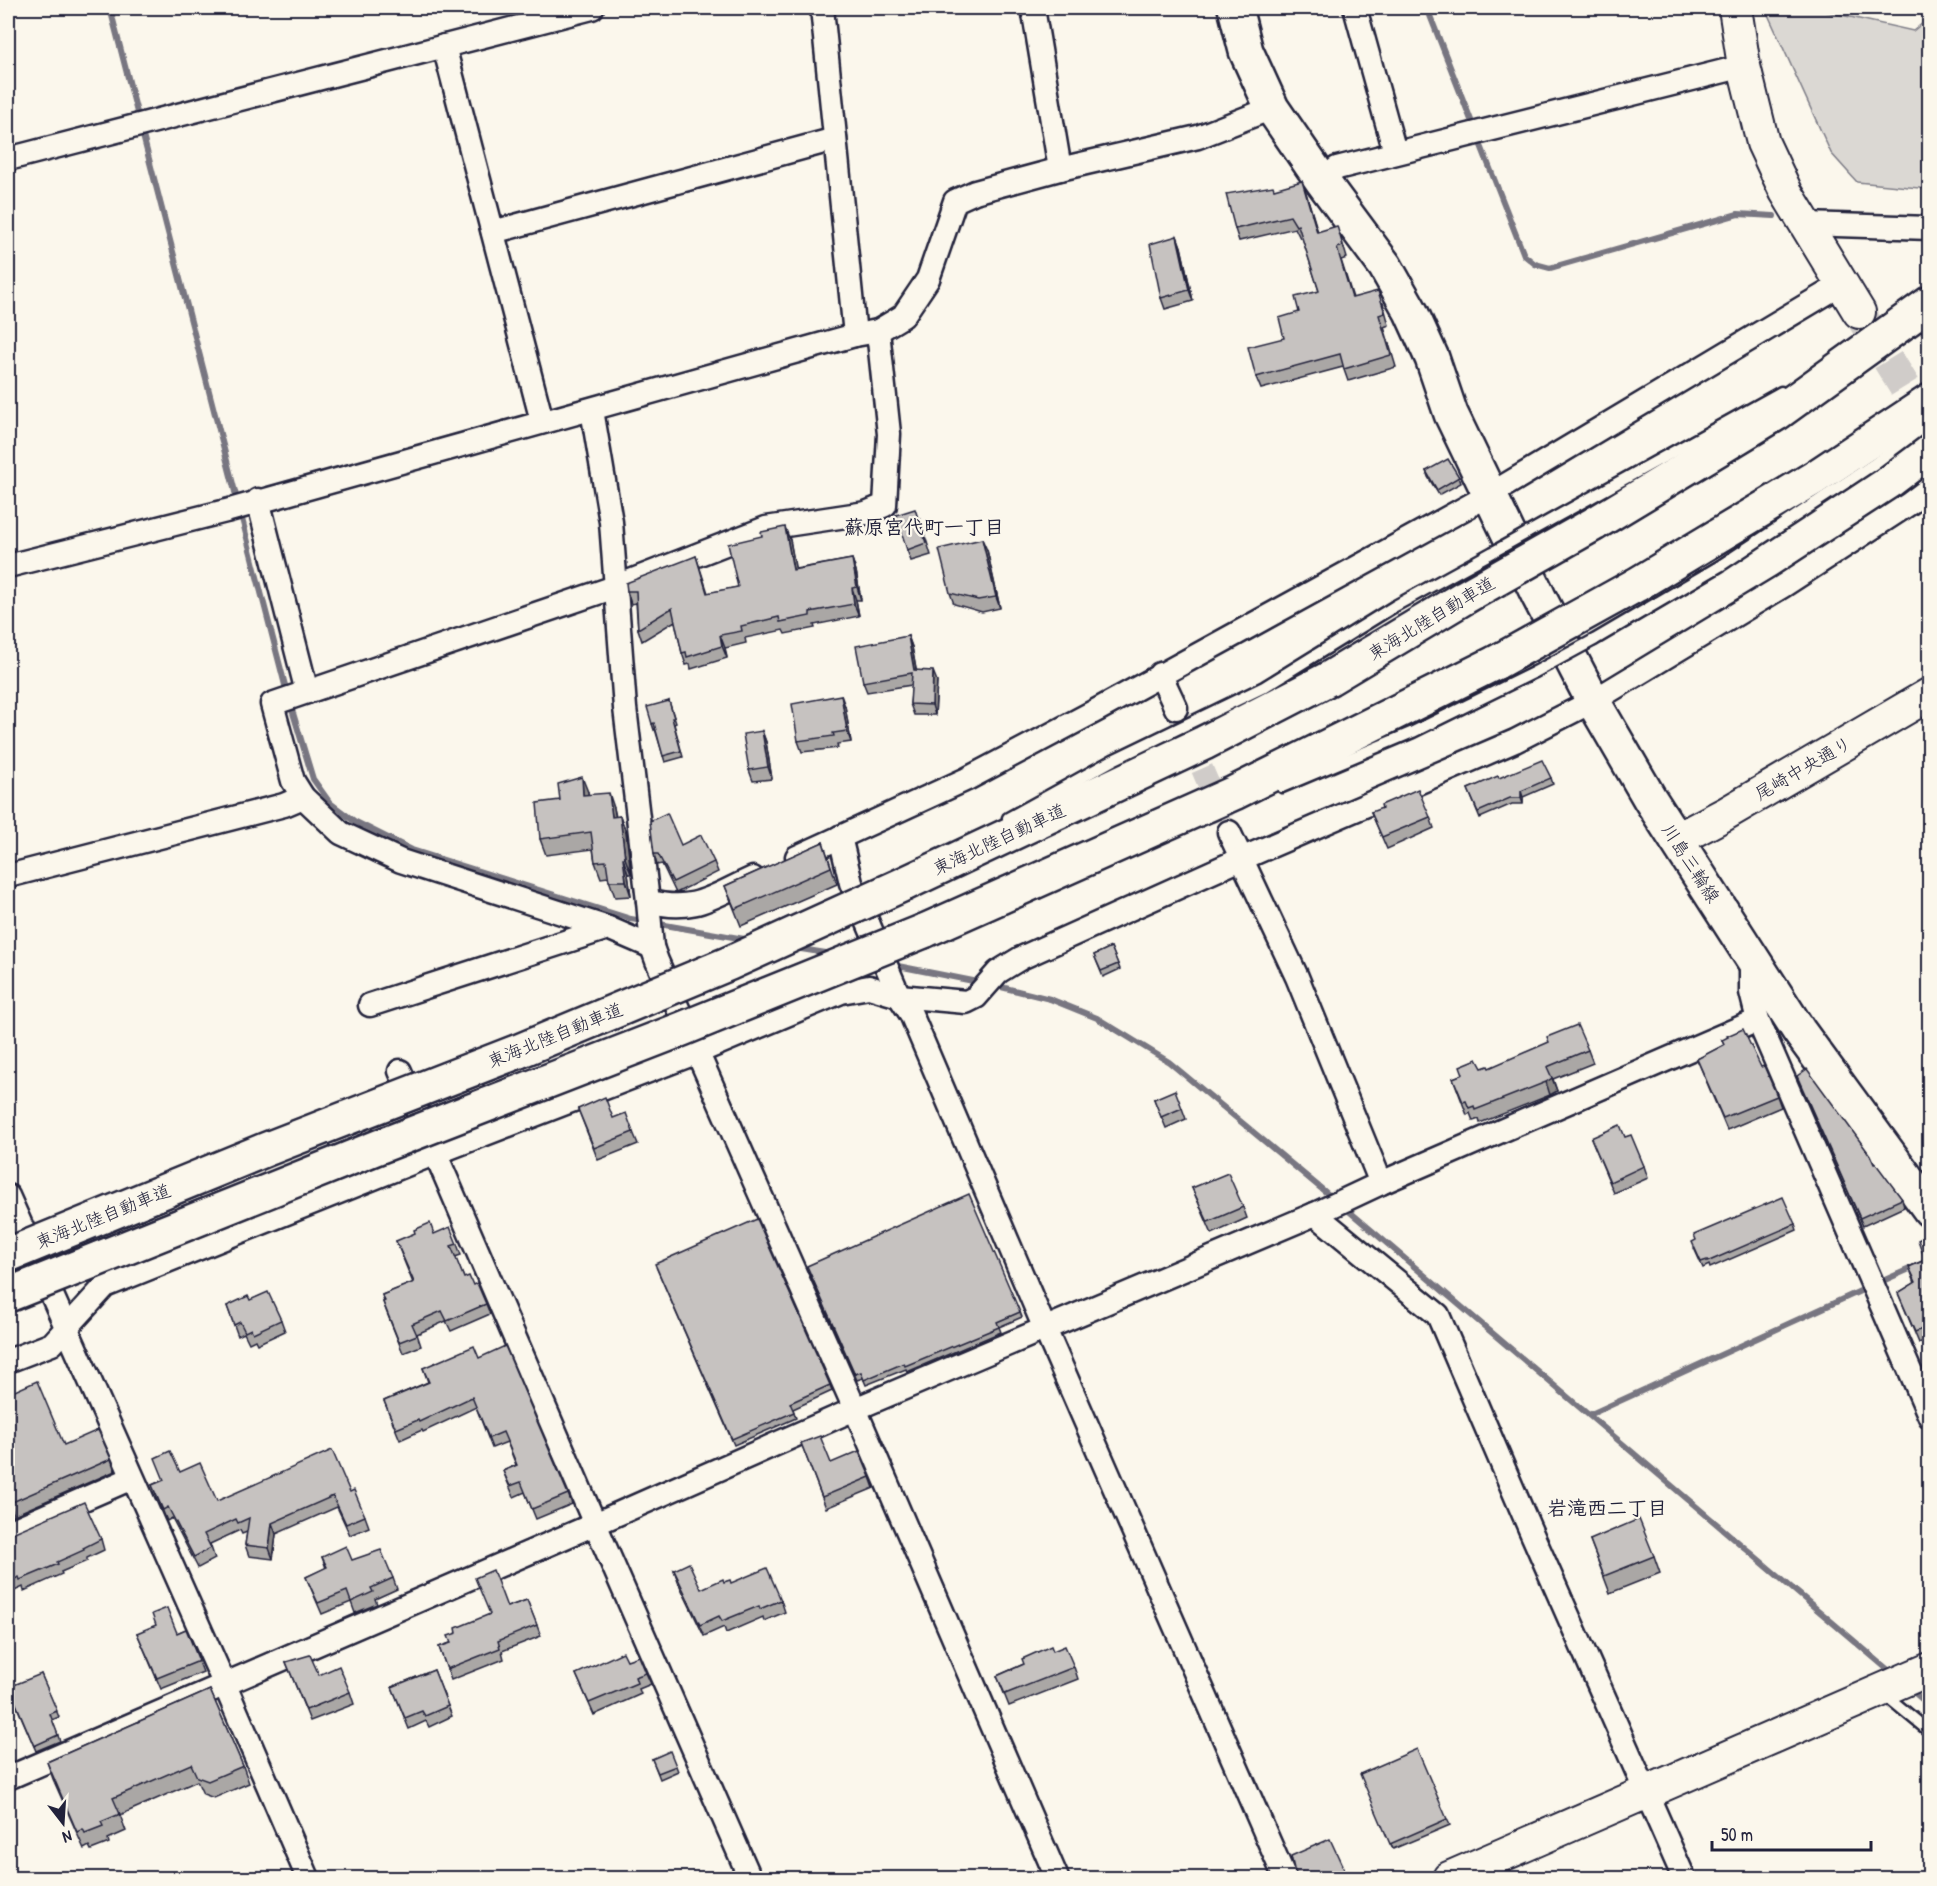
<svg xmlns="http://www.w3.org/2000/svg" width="1937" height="1886" font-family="'Patrick Hand','Klee One',sans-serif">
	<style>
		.green { fill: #dbd8d3; stroke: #7e7d87; stroke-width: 1.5 }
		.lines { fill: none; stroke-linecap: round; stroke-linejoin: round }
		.stream { stroke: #787681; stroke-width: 6 }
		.street-tunnel { stroke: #d0ccc9; stroke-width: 22; stroke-dasharray: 22 11; stroke-linecap: butt }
		.secondary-tunnel { stroke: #d0ccc9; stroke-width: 32; stroke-dasharray: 32 16; stroke-linecap: butt }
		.lane-casing { stroke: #22223b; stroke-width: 15 }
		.street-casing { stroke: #22223b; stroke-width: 27 }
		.secondary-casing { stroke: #22223b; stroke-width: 36 }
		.primary-casing { stroke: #22223b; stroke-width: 38 }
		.highway-casing { stroke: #22223b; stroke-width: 38 }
		.lane { stroke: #fbf7ec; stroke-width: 10 }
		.street { stroke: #fbf7ec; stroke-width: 22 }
		.secondary { stroke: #fbf7ec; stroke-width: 32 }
		.primary { stroke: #fbf7ec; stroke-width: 33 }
		.highway { stroke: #fbf7ec; stroke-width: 33 }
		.lane-bridge-casing { stroke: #22223b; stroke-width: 15; stroke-linecap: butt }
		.highway-bridge-casing { stroke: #22223b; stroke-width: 38; stroke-linecap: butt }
		.lane-bridge { stroke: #fbf7ec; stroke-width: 10 }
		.highway-bridge { stroke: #fbf7ec; stroke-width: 33 }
		.wall { fill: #aaa7a5; stroke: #22223b; stroke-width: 1.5 }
		.shaded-wall { fill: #8b8886; stroke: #22223b; stroke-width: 1.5 }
		.building { fill: #c6c2c0; stroke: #22223b; stroke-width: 1.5 }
		.labels { text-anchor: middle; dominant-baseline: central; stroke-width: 4.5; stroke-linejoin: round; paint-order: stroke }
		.street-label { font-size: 18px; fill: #22223b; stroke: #fbf7ec }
		.neighbourhood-label { font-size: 20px; font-weight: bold; fill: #22223b; stroke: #fbf7ec }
	</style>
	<rect width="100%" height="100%" fill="#fbf7ec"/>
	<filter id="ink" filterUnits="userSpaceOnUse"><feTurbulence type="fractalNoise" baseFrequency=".0167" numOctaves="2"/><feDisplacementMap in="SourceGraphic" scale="12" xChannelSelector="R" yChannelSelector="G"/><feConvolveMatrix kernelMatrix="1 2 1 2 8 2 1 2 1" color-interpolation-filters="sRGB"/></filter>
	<g filter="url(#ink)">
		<path class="green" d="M1765 8H1810L1913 31 1929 18V189L1857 182 1831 153Z"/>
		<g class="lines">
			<g class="stream">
				<path d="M110 8 287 693"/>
				<path d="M1427 8 1524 255 1535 264 1550 268 1738 214 1774 216"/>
				<path d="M290 703 313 779 330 803 354 821 412 850 631 919 750 940"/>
				<path d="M795 948 832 954"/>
				<path d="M893 965 983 983"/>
				<path d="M993 985 1050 999 1097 1018 1169 1062 1335 1200"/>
				<path d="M1343 1206 1893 1674"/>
				<path d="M1878 1283 1930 1260"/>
				<path d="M1589 1415 1869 1287"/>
				<path d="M1909 1688 1930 1706"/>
			</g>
			<path class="street-tunnel" d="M1176 708 1229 832"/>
			<path class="secondary-tunnel" d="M1863 319 1930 428"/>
			<defs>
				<g id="lane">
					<path d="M1527 533 1781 392"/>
					<path d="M1594 640 1720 566 1874 464 1930 422"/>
					<path d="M1282 787 1413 732 1535 672"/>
					<path d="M1008 818 1113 760 1264 687 1395 606 1493 552"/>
					<path d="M1884 1694 1930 1732"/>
				</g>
				<g id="street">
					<path d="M822 8 855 335"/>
					<path d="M1033 8 1060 169"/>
					<path d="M1355 8 1395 152"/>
					<path d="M444 46 542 421"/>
					<path d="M8 159 592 8"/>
					<path d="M1322 181 1337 168 1744 66"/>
					<path d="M1805 224 1930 228"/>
					<path d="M493 232 835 139"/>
					<path d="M592 410 611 522 625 708 648 901C694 914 713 896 753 878"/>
					<path d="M258 500 307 692 615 587 766 528 866 513 885 505 889 434 878 331"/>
					<path d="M8 566 226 511 855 335 878 331 903 316 928 279 955 201 975 192 1060 169 1198 137 1272 108"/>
					<path d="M1160 674 1176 708"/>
					<path d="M307 692 272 704 293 781 303 797 341 833 401 861 608 928"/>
					<path d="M1229 832 1297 977 1381 1183"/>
					<path d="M840 837 851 883 899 996 911 1014 1045 1329 1285 1878"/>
					<path d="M797 857 967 779 1099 709 1489 495 1842 284"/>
					<path d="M8 876 284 805 303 797"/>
					<path d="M652 947 657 961 855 1409 1057 1878"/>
					<path d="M1751 958V992L1758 1020 1930 1417"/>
					<path d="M370 1005 608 928 652 947 648 901"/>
					<path d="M400 1071 595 1524 750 1878"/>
					<path d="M8 1196 224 1683 308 1878"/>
					<path d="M1315 1214 1438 1315 1529 1527 1684 1878"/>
					<path d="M8 1361 52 1344 105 1286 436 1153 698 1052 841 992 869 987 899 996 966 1002 976 997 998 972 1021 958 1241 859 1515 741 1593 701 1783 586 1909 504 1930 488"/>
					<path d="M8 1532 132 1478"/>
					<path d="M8 1778 595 1524 855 1409 1315 1214 1381 1183 1758 1020"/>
				</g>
				<g id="secondary">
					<path d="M1735 8 1744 66 1763 143 1786 192 1859 312"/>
					<path d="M1676 840 1725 814 1930 694"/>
					<path d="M1449 1878 1930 1669"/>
				</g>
				<path id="primary" d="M1235 8 1246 51 1272 108 1322 181 1385 266 1411 312 1432 358 1451 414 1539 597 1593 701 1650 799 1799 1031 1930 1210"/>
				<g id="highway">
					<path d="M1594 524 1776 414 1930 303"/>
					<path d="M1636 585 1814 478 1930 401"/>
					<path d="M904 884 1204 743 1330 678 1465 597"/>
					<path d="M924 931 1234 793 1497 662"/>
				</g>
			</defs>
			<use href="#lane" class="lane-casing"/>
			<use href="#street" class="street-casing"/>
			<use href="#secondary" class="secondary-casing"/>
			<use href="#primary" class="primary-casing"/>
			<use href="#highway" class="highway-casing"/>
			<use href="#lane" class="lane"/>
			<use href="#street" class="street"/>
			<use href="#secondary" class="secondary"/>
			<use href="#primary" class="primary"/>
			<use href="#highway" class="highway"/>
			<defs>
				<g id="lane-bridge">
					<path d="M1493 552 1527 533"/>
					<path d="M1535 672 1594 640"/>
				</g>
				<g id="highway-bridge">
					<path d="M1465 597 1594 524"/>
					<path d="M1497 662 1636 585"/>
					<path d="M8 1255 267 1149 519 1051 730 963 904 884"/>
					<path d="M8 1295 378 1147 682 1029 924 931"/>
				</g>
			</defs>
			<use href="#lane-bridge" class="lane-bridge-casing"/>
			<use href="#highway-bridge" class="highway-bridge-casing"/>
			<use href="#lane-bridge" class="lane-bridge"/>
			<use href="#highway-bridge" class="highway-bridge"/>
		</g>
		<g class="wall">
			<path d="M1274 189 1306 193 1318 232 1341 238 1347 258 1341 260 1353 298 1383 303 1389 325 1384 327 1396 367 1348 381 1343 367 1261 389 1256 377 1284 338 1299 312 1319 291 1302 237 1300 238 1295 228 1239 241 1235 229Z"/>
			<path d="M1177 236 1181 247 1193 301 1165 309 1161 298Z"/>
			<path d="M1426 471 1459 477 1461 483 1439 495 1428 477Z"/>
			<path d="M920 520 931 555 911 561 907 550Z"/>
			<path d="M790 540 795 569 852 559 856 571 861 600H856L859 616 814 625 815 628 785 634 783 630 745 638 746 643 725 648 727 658 691 669 690 664 686 665 682 653 675 621 642 641 638 629 636 603 631 604 627 591 696 556 708 593 738 587Z"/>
			<path d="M987 550 1000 608 982 612 954 604 950 593Z"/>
			<path d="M908 636 912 647 916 670 937 681 935 715H914L910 704 912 685 867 692 863 682Z"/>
			<path d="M669 701 676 723 674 724 683 757 665 762 655 729 654 730 652 724Z"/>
			<path d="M845 706 851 742 837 744 838 748 802 752 798 741Z"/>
			<path d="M762 731 766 742 772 779 753 781 749 770Z"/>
			<path d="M1499 778H1551L1553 784 1523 797V804H1512L1480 818 1468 789Z"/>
			<path d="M588 792V794L614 808 616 817 620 816 626 832 631 874H628L631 896 615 897 608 877 601 878 595 862 593 849 546 855 540 839 560 800Z"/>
			<path d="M1371 812 1430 817 1434 828 1387 849Z"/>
			<path d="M823 842 837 884 741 926 725 886Z"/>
			<path d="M681 845 714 862 718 872 676 893 662 864 657 865 654 854Z"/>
			<path d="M1111 947 1120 969 1103 977 1094 955Z"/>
			<path d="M1722 1040 1761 1067 1777 1096 1781 1107 1727 1130 1697 1059 1724 1045Z"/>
			<path d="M1588 1050 1593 1063 1553 1079 1557 1091 1550 1095 1480 1123 1479 1119 1473 1121 1470 1113 1467 1115 1453 1078 1482 1068H1489Z"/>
			<path d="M1797 1076 1874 1164 1902 1199 1904 1207 1863 1226Z"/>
			<path d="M1154 1099 1182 1108 1186 1119 1166 1128Z"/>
			<path d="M578 1109 613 1118 633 1132 638 1144 598 1160Z"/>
			<path d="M1625 1137 1644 1166 1648 1178 1614 1193 1591 1138Z"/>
			<path d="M1192 1188 1243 1207 1247 1218 1212 1234Z"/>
			<path d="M1795 1224 1797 1230 1710 1268 1709 1265 1703 1268 1694 1248Z"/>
			<path d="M434 1234 457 1244 461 1255 455 1257 464 1278 473 1285 486 1304 490 1314 451 1331 446 1321 417 1334 421 1346 403 1353 387 1313 383 1302H384L382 1295 413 1283 396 1241Z"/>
			<path d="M1929 1235V1339L1919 1343 1898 1293 1915 1283 1909 1267 1925 1260Z"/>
			<path d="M657 1269 830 1385 832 1391 793 1409 796 1418 734 1445Z"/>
			<path d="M809 1272 1020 1312 1022 1317 999 1327 1001 1332 907 1372 906 1369 866 1385 863 1378 857 1380Z"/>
			<path d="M250 1300 281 1320 285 1331 257 1344 255 1340 249 1343 244 1333 238 1336 227 1306Z"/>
			<path d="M479 1358 568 1494 572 1504 536 1519 525 1492 514 1497 507 1481 503 1471 516 1465 507 1442 492 1448 476 1407 423 1432 422 1430 400 1440 384 1401 428 1382 423 1368Z"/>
			<path d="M8 1394 64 1445 111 1459 115 1471 14 1515 8 1500Z"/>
			<path d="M801 1443 831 1463 870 1477 874 1488 826 1508Z"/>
			<path d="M180 1472 217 1501 350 1492 365 1516 369 1527 350 1535 337 1507 276 1534 273 1559 249 1556 245 1545 247 1532 242 1534 240 1530 210 1544 215 1559 198 1568 172 1518 167 1521 152 1485Z"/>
			<path d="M8 1534 101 1539 104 1550 87 1558V1561L61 1572 62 1574 24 1591 23 1587 8 1594Z"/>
			<path d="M1590 1540 1654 1556 1660 1573 1610 1593Z"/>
			<path d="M322 1557 352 1560 393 1578 397 1589 375 1599 377 1604 355 1613 351 1602 322 1614 306 1577 326 1568Z"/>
			<path d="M674 1570 701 1589 724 1582 731 1583 781 1600 785 1612 764 1621 763 1617 726 1633 724 1627 704 1636 678 1582Z"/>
			<path d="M527 1600 541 1636 502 1651 504 1659 451 1680 439 1647 450 1643 457 1633 507 1607Z"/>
			<path d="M186 1629 203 1672 161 1689 137 1633H177Z"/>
			<path d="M1053 1651 1074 1667 1078 1679 1009 1706 997 1676Z"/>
			<path d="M627 1660 646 1673 651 1684 639 1689 641 1694 594 1715 576 1674Z"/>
			<path d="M286 1662 350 1692 354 1704 310 1721Z"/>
			<path d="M434 1670 452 1716 429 1727 426 1721 409 1729 392 1687Z"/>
			<path d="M41 1674 59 1717 52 1720 60 1741 36 1751 11 1693Z"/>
			<path d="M210 1690 243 1766 249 1783 214 1798 203 1794 197 1781 120 1815 126 1831 108 1839 109 1843 91 1850 89 1846 84 1849 53 1779 47 1762Z"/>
			<path d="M652 1759 676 1766 678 1771 660 1779Z"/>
			<path d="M1363 1779 1447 1819 1450 1825 1393 1849Z"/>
		</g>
		<g class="shaded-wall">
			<path d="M1302 181 1306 193 1321 244 1317 232Z"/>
			<path d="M1177 236 1181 247 1193 301 1189 290Z"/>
			<path d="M785 527 790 540 798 582 793 570Z"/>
			<path d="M982 539 987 550 1000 608 996 597Z"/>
			<path d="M852 559 856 571 861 600 857 587Z"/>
			<path d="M852 588 856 600 859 616 854 604Z"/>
			<path d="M720 635 725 648 727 658 722 646Z"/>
			<path d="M908 636 912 647 918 680 914 670Z"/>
			<path d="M933 671 937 681 935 715 932 705Z"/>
			<path d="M841 695 845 706 851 742 847 731Z"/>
			<path d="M762 731 766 742 772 779 768 767Z"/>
			<path d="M582 777 588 792 589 810 583 795Z"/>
			<path d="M1521 791 1523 797V804L1521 798Z"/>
			<path d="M609 793 614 808 618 833 612 817Z"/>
			<path d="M620 816 626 832 631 874 625 858Z"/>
			<path d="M623 858 628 874 631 896 626 881Z"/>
			<path d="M1552 1078 1557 1091 1550 1095 1546 1082Z"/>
			<path d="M272 1523 276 1534 273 1559 269 1548Z"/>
		</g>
		<g class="building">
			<path d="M1302 181 1317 232 1337 226 1343 246 1337 248 1352 298 1378 291 1385 313 1379 315 1391 355 1344 369 1340 354 1256 377 1248 347 1284 338 1279 318 1299 312 1295 297 1319 291 1298 225 1296 226 1290 216 1235 229 1226 194 1273 186 1274 189Z"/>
			<path d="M1177 236 1189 290 1161 298 1150 244Z"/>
			<path d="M1448 459 1459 477 1437 490 1426 471Z"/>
			<path d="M915 509 926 543 907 550 896 515Z"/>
			<path d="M785 527 793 570 852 559 857 587 852 588 854 604 810 612V616L780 622 779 617 741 626 742 631 720 635 722 646 687 657 686 652 682 653 672 608 638 629 636 591H627L626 583 696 556 707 593 738 587 728 544 762 536 761 532Z"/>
			<path d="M982 539 996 597 978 600 950 593 939 549Z"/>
			<path d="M908 636 914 670 933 671 932 705 910 704 912 673 863 682 856 646Z"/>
			<path d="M841 695 847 731 833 733 834 736 798 741 792 704Z"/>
			<path d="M669 701 674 718H672L681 751 663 756 654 723 652 724 647 707Z"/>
			<path d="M762 731 768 767 749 770 743 734Z"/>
			<path d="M1542 760 1551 778 1521 791V798H1510L1478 812 1468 789 1498 776 1499 778Z"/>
			<path d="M582 777 583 795 609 793 612 817 620 816 625 858H623L626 881H609L606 861 595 862 591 832 540 839 537 803 560 800 558 784Z"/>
			<path d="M1418 789 1430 817 1382 837 1371 812 1382 808 1381 805Z"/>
			<path d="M667 813 681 845 701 835 714 862 673 882 658 854H654L650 821Z"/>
			<path d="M823 842 831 867 735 909 725 886Z"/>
			<path d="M1111 947 1118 964 1101 971 1094 955Z"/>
			<path d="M1577 1025 1588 1050 1547 1067 1552 1078 1546 1082 1475 1110 1474 1106 1469 1108 1466 1101 1463 1102 1453 1078 1463 1074 1460 1066 1477 1059 1482 1068 1488 1066 1489 1068 1549 1042 1547 1037Z"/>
			<path d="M1743 1029 1761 1067 1764 1066 1777 1096 1723 1118 1697 1059 1724 1045 1722 1040 1728 1037 1727 1036Z"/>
			<path d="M1807 1069 1870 1155 1874 1164H1876L1902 1199 1860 1218 1797 1076Z"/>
			<path d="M1175 1090 1182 1108 1161 1117 1154 1099Z"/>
			<path d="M605 1097 613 1118 626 1113 633 1132 594 1148 578 1109Z"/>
			<path d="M1620 1125 1625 1137 1631 1135 1644 1166 1610 1182 1591 1138Z"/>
			<path d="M1228 1173 1243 1207 1208 1222 1192 1188Z"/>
			<path d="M969 1194 1020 1312 997 1322 999 1327 905 1366 904 1363 864 1380 861 1372 855 1374 807 1266Z"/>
			<path d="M1783 1197 1795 1224 1707 1262V1260L1701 1262 1692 1242 1696 1240 1694 1235Z"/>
			<path d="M757 1219 830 1385 790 1403 794 1412 732 1439 655 1264Z"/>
			<path d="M430 1223 434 1234 450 1227 457 1244 451 1246 464 1278 469 1276 473 1285 477 1283 486 1304 447 1321 442 1311 412 1324 417 1335 399 1342 383 1302 385 1301 382 1295 414 1282 396 1241 415 1233 414 1230Z"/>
			<path d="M1929 1235V1326L1915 1332 1898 1293 1916 1282 1909 1267 1925 1260 1918 1240Z"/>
			<path d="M268 1292 281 1320 253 1333 251 1329 245 1332 240 1322 234 1325 227 1306 248 1296 250 1300Z"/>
			<path d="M474 1346 479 1358 505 1346 568 1494 532 1509 521 1482 510 1486 503 1471 517 1465 503 1432 489 1438 472 1397 419 1422 418 1420 396 1429 384 1401 429 1382 423 1368Z"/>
			<path d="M37 1381 64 1445 98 1430 111 1459 10 1503 8 1498V1394Z"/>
			<path d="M820 1436 831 1463 859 1451 870 1477 822 1497 801 1443Z"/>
			<path d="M332 1450 350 1492 354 1490 365 1516 346 1524 333 1496 272 1523 269 1548 245 1545 249 1518 238 1523 236 1519 204 1534 211 1548 194 1557 168 1507 163 1510 152 1485 164 1480 155 1458 170 1451 180 1472 200 1463 217 1501Z"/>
			<path d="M84 1502 101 1539 83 1548 84 1550 57 1562 58 1564 20 1580 19 1577 8 1582V1534H10Z"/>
			<path d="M1639 1519 1654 1556 1604 1576 1590 1540Z"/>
			<path d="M346 1546 352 1560 381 1550 393 1578 371 1588 373 1592 351 1602 347 1591 318 1603 306 1577 327 1567 322 1557Z"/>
			<path d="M689 1563 701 1589 723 1579 724 1582 730 1580 731 1583 767 1568 781 1600 760 1609 759 1606 722 1621 719 1616 700 1625 674 1570Z"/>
			<path d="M493 1570 507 1607 527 1600 537 1625 498 1641 500 1648 447 1669 439 1647 451 1643 448 1636 457 1633 456 1628 490 1614 475 1578Z"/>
			<path d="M167 1608 177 1633 186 1629 199 1661 157 1678 137 1633 156 1625 152 1614Z"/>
			<path d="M1051 1646 1053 1651 1065 1646 1074 1667 1005 1694 997 1676 1024 1664 1022 1659Z"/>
			<path d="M623 1652 627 1660 639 1656 646 1673 635 1677 637 1683 589 1703 576 1674Z"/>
			<path d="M310 1655 319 1675 339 1666 350 1692 306 1710 286 1662Z"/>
			<path d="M434 1670 448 1706 425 1716 422 1711 405 1718 392 1687Z"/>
			<path d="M41 1674 57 1711 50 1714 58 1735 34 1746 9 1687Z"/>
			<path d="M210 1690 243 1766 208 1781 197 1777 191 1764 113 1798 120 1814 101 1822 103 1826 85 1833 83 1829 77 1832 47 1762Z"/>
			<path d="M1417 1749 1447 1819 1390 1844 1360 1774Z"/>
			<path d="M670 1751 676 1766 658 1773 652 1759Z"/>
			<path d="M1330 1839 1348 1878H1298L1294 1869 1291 1856Z"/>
			<path d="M1019 1872 1022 1878H1005Z"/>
			<path d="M1040 1872 1043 1878H1024Z"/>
			<path d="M1477 1876 1478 1878H1470Z"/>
		</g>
	</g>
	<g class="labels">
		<g class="street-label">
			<text transform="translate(1431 618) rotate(-31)">東海北陸自動車道</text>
			<text transform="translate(1803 768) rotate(-30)">尾崎中央通り</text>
			<text transform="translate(999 839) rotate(-25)">東海北陸自動車道</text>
			<text transform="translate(1691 863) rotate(57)">川島三輪線</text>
			<text transform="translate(555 1035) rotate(-22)">東海北陸自動車道</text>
			<text transform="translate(103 1216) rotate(-22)">東海北陸自動車道</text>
		</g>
		<g class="neighbourhood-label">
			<text x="924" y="526">蘇原宮代町一丁目</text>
			<text x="1607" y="1507">岩滝西二丁目</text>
		</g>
	</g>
	<rect width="1937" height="1886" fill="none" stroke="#fbf7ec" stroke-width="30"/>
	<rect x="15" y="15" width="1907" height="1856" fill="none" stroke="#22223b" stroke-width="2" filter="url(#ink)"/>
	<g transform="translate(63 1823) rotate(163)" stroke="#fbf7ec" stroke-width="4.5" paint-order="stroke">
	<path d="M0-4.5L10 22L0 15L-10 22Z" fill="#22223b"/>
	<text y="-9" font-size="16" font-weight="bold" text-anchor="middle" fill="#22223b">N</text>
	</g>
	<path d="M1712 1841v9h159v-9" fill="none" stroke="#22223b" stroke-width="3"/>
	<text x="1721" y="1841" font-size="18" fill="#22223b" stroke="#fbf7ec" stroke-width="4.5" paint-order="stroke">50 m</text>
</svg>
